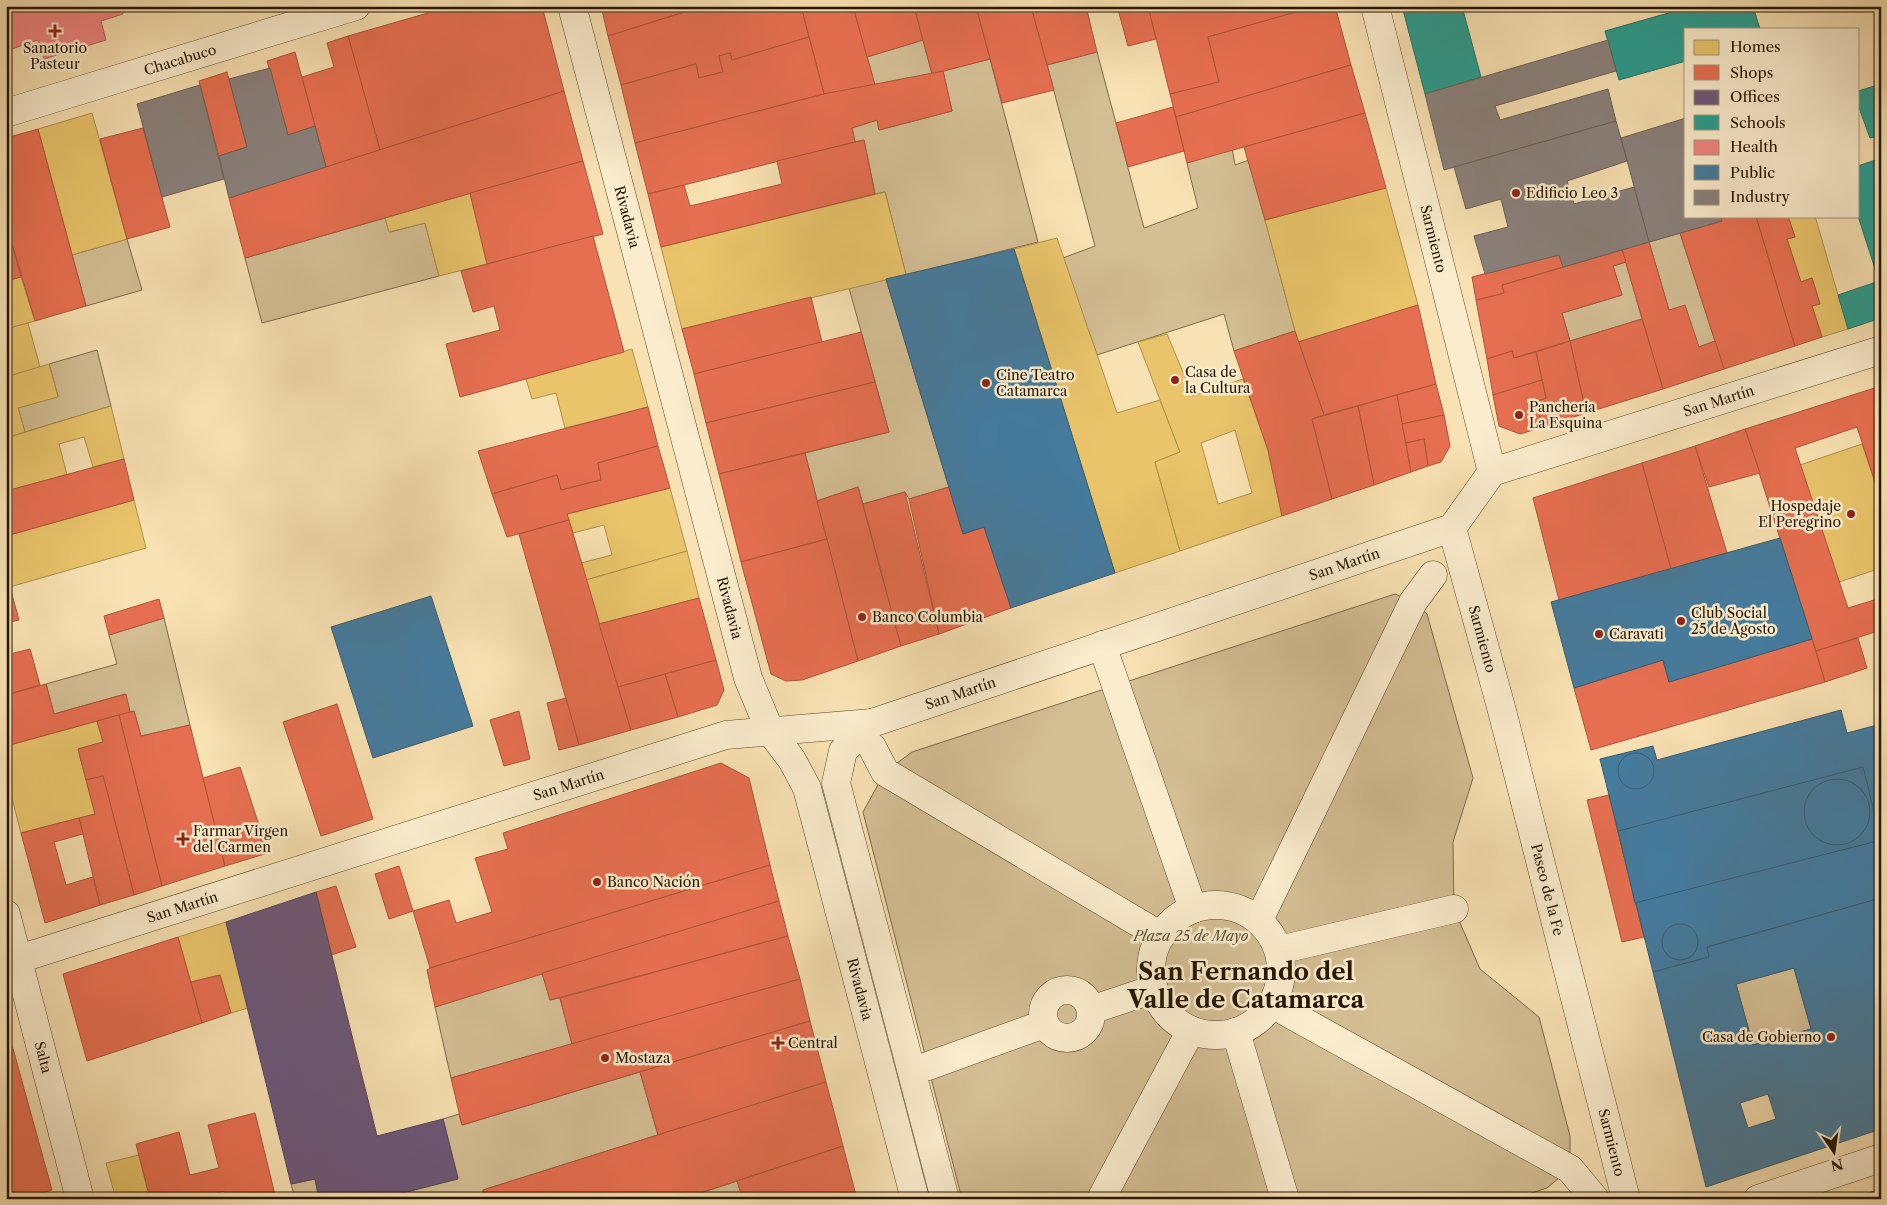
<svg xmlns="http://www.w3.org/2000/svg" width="1887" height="1205" font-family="'Libre Caslon Text',serif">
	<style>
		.green { fill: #d4be94; stroke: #7c6a4a }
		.homes { fill: #e9c46a; stroke: #ae904a; fill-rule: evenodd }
		.shops { fill: #e76f51; stroke: #ad5439 }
		.offices { fill: #6d597a; stroke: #574556 }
		.schools { fill: #2a9d8f; stroke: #287464 }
		.health { fill: #f28482; stroke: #b4635b }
		.public { fill: #457b9d; stroke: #3b5c6e; fill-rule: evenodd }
		.industry { fill: #8a817c; stroke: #6c6157 }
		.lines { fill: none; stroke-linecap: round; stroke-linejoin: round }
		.street-casing { stroke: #5a482d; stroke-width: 29 }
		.street { stroke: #faeccd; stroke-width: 28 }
		.poi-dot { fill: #8f2418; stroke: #faeccd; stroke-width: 2 }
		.labels { text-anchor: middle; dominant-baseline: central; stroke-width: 5; stroke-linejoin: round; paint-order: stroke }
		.poi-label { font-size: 14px; fill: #251501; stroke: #faeccd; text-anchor: start }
		.street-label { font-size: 14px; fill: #251501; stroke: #faeccd }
		.park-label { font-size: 14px; font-style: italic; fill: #625034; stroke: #faeccd }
		.town-label { font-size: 24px; font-weight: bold; fill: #251501; stroke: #faeccd }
	</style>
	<rect width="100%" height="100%" fill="#f8e1b2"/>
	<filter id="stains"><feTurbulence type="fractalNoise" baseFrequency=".004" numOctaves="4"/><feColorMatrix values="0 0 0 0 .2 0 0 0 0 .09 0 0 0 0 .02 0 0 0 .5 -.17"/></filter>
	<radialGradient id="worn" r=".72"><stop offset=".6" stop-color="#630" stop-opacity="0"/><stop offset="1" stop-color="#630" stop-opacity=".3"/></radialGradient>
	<g class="green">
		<path d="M923 40 932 74 875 85 867 57Z"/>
		<path d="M1097 52 1144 228 1198 208 1187 163 1232 148 1235 165 1249 160 1295 331 1234 351 1224 314 1097 355 1063 258 1095 246 1047 65Z"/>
		<path d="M990 59 1038 242 906 275 885 192 875 194 864 140 855 142 852 128 877 120 879 130 952 111 943 71Z"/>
		<path d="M385 218 390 232 425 223 439 276 262 323 245 258Z"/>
		<path d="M1680 233 1715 341 1699 347 1669 310 1649 242Z"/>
		<path d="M127 239 142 290 86 306 72 255Z"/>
		<path d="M1626 262 1642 319 1570 341 1562 313 1622 295 1613 266Z"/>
		<path d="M886 279 949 487 909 499 905 492 863 504 858 487 817 501 805 453 889 432 849 288Z"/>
		<path d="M97 350 111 406 25 432 18 408 58 396 49 364Z"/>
		<path d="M1395 594 1413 602 1427 614 1473 778 1453 842 1454 909 1480 969 1539 1017 1570 1136V1169L1547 1188 1514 1199H962L863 812 885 772 912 752Z"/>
		<path d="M164 618 190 725 141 736 134 711 130 712 125 694 54 714 46 684 117 664 109 635Z"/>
		<path d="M1794 968 1811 1029 1753 1045 1736 984Z"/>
		<path d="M542 973 550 1000 560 998 572 1044 451 1078 435 1007Z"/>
		<path d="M640 1072 658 1135 483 1190 485 1199H379L458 1178 443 1119 459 1114 462 1125Z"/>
		<path d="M315 1179 319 1199H295L291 1184Z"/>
		<path d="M737 1181 743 1199H682Z"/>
	</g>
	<g class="homes">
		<path d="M92 113 127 239 72 255 38 129Z"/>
		<path d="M1386 188 1418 305 1298 342 1265 220Z"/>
		<path d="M885 192 906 275 682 329 661 247Z"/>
		<path d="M470 193 487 264 439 276 425 223 389 232 385 218Z"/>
		<path d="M1788 216H1815L1848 329 1822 337 1812 306 1820 304 1812 278 1801 282 1787 239 1795 237Z"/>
		<path d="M1057 238 1117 413 1160 400 1180 452 1155 462 1180 551 1115 573 1014 249Z"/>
		<path d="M21 277 35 321 6 329V281Z"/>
		<path d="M28 323 40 367 6 377V329Z"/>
		<path d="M1167 334 1193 396 1243 379 1268 450 1282 516 1180 551 1155 462 1180 452 1138 342ZM1235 430 1252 493 1218 504 1201 443Z"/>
		<path d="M632 349 648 407 565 428 556 393 532 399 526 379Z"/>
		<path d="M49 364 58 397 18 408 25 432 6 438V377Z"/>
		<path d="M111 406 124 459 93 467 84 437 59 444 67 475 6 491V438Z"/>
		<path d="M1862 444 1881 500V568L1839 582 1800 465Z"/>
		<path d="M670 488 687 551 586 580 581 563 612 555 604 525 573 533 567 514Z"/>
		<path d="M134 500 146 548 6 588V536Z"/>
		<path d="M687 551 699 598 599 624 586 580Z"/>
		<path d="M97 721 103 742 78 749 95 814 21 833 6 775V746Z"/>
		<path d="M226 922 248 1008 231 1013 220 975 191 982 178 937Z"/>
		<path d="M139 1155 150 1199H116L106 1163Z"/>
	</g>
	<g class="shops">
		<path d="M452 6H542L564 91 380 150 348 36Z"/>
		<path d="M601 6H704L608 36Z"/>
		<path d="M704 6H801L809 37 732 60 730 53 719 56 723 72 699 78 696 64 621 85 608 36Z"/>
		<path d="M801 6H853L875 85 824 94Z"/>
		<path d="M853 6H914L923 40 867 57Z"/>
		<path d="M914 6H976L990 59 932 74Z"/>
		<path d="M976 6H1031L1054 90 1002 103Z"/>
		<path d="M1031 6H1086L1097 52 1047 65Z"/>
		<path d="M1117 6H1148L1156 39 1128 46Z"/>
		<path d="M1148 6H1317L1208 37 1219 82 1170 94Z"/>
		<path d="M1317 6H1335L1351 65 1176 117 1170 94 1219 82 1208 37Z"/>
		<path d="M348 36 380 150 326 167 302 77 334 67 327 43Z"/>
		<path d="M809 37 824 94 635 143 621 85 696 64 699 78 723 72 719 56 730 53 732 60Z"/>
		<path d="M295 52 315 126 288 135 267 61Z"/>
		<path d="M1351 65 1365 113 1187 163 1176 117Z"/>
		<path d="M943 71 952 111 879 130 877 120 852 128 855 142 648 194 635 143 824 94Z"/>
		<path d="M227 72 247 147 219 156 199 81Z"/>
		<path d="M564 91 583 161 245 258 229 198Z"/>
		<path d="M1173 107 1184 151 1128 167 1116 123Z"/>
		<path d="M1365 113 1386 188 1265 220 1244 147Z"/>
		<path d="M143 128 170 227 127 239 100 139Z"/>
		<path d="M38 129 86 306 35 321 6 223V138Z"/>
		<path d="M864 140 875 194 661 247 648 194 684 185 690 206 782 184 777 161Z"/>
		<path d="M583 161 603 234 487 264 470 193Z"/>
		<path d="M1720 216H1756L1795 346 1724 369 1680 233 1722 221Z"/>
		<path d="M1756 216H1788L1795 237 1787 239 1801 282 1812 278 1820 304 1812 306 1822 337 1795 346Z"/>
		<path d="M6 223 21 277 6 281Z"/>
		<path d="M593 236 624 352 460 397 446 344 500 330 494 306 473 312 461 271Z"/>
		<path d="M1649 242 1669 310 1685 305 1699 347 1715 341 1724 369 1663 389 1622 250Z"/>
		<path d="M1622 250 1626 262 1613 266 1622 295 1562 313 1570 341 1514 358 1512 351 1487 359 1476 300 1504 293 1502 285Z"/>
		<path d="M1559 255 1563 267 1502 285 1504 293 1476 300 1472 277Z"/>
		<path d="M811 297 822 342 694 374 682 329Z"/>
		<path d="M1418 305 1436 384 1324 415 1298 342Z"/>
		<path d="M1642 319 1663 389 1586 413 1570 341Z"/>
		<path d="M1295 331 1324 415 1312 419 1332 499 1282 516 1268 450 1234 351Z"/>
		<path d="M861 332 875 382 706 423 694 374Z"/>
		<path d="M1570 341 1586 413 1543 427 1535 402 1546 398 1536 352Z"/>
		<path d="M1512 351 1514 358 1536 352 1542 380 1493 395 1487 359Z"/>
		<path d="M1542 380 1546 398 1535 402 1543 427 1520 434 1499 426 1493 395Z"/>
		<path d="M875 382 889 432 719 474 706 423Z"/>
		<path d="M1436 384 1444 415 1402 424 1397 395Z"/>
		<path d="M1881 386V500L1857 427 1795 448 1848 608 1881 598V630L1816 651 1745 429Z"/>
		<path d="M1397 395 1411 472 1374 485 1358 406Z"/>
		<path d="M1358 406 1374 485 1332 499 1312 419Z"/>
		<path d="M648 407 658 446 598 463 601 480 561 490 557 475 492 494 478 451Z"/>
		<path d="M1444 415 1450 446 1441 462 1428 466 1424 439 1406 443 1402 424Z"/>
		<path d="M1745 429 1760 473 1709 487 1695 446Z"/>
		<path d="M1424 439 1428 466 1411 472 1406 443Z"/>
		<path d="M658 446 670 488 567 514 569 520 507 537 492 494 557 475 561 490 601 480 598 463Z"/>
		<path d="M1695 446 1727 553 1671 569 1642 463Z"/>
		<path d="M805 453 827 539 741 562 719 474Z"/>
		<path d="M124 459 134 500 6 536V491Z"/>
		<path d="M1642 463 1671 569 1559 600 1533 498Z"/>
		<path d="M858 487 901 646 858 661 817 501Z"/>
		<path d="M949 487 963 534 984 527 1011 608 939 634 909 499Z"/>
		<path d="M905 492 939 634 901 646 863 504Z"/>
		<path d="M569 520 631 730 579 745 519 534Z"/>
		<path d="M827 539 858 661 802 680 786 681 771 674 741 562Z"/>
		<path d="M10 587 19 620 6 623V588Z"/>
		<path d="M699 598 716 660 618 687 599 624Z"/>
		<path d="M159 599 164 618 109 635 104 616Z"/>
		<path d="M1858 638 1867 668 1825 682 1816 651Z"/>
		<path d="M1812 639 1825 682 1591 750 1574 688 1663 660 1669 682Z"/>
		<path d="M30 649 40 685 6 695V655Z"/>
		<path d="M716 660 724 690 717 705 678 717 665 674Z"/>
		<path d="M665 674 678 717 631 730 618 687Z"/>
		<path d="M46 684 54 714 126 694 130 712 6 746V695Z"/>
		<path d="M566 698 579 745 559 750 547 703Z"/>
		<path d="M337 704 373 819 321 836 283 722Z"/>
		<path d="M134 711 141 736 190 725 225 866 162 886 119 715Z"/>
		<path d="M519 711 530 759 504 766 490 720Z"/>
		<path d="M119 715 162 886 134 895 103 776 86 780 78 749 103 742 97 721Z"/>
		<path d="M721 763 749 778 770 865 430 968 413 911 449 900 456 923 492 912 475 858 508 849 503 833Z"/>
		<path d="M240 767 268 853 225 866 203 778Z"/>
		<path d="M103 776 134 895 100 905 79 818 95 814 86 780Z"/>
		<path d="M1609 795 1644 937 1622 942 1587 800Z"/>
		<path d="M79 818 83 834 54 842 66 885 93 877 100 905 45 923 21 833Z"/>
		<path d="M770 865 779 901 435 1007 427 970 430 968Z"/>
		<path d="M399 866 413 911 389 919 375 874Z"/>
		<path d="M336 886 356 947 331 955 316 892Z"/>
		<path d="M779 901 788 936 550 1000 542 973Z"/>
		<path d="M788 936 800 979 572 1044 560 998Z"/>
		<path d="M178 937 202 1023 87 1061 63 974Z"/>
		<path d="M220 975 231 1013 202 1023 191 982Z"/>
		<path d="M800 979 810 1021 462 1125 451 1078Z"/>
		<path d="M810 1021 826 1082 658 1135 640 1072Z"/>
		<path d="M12 1045 52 1190 21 1199H6V1047Z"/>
		<path d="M826 1082 843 1146 682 1199H485L483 1190Z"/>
		<path d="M255 1113 276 1199H226L224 1191 196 1199H150L136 1144 179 1132 190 1175 219 1168 208 1125Z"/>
		<path d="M843 1146 857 1199H743L737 1181Z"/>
		<path d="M1881 1189V1199H1848Z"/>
	</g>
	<path class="offices" d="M316 892 377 1136 443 1119 458 1179 379 1199H319L315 1179 291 1184 226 922Z"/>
	<g class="schools">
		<path d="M1402 6H1478L1463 10 1481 77 1425 94Z"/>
		<path d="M1693 6H1753L1760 29H1686V61L1619 80 1605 31Z"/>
		<path d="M1881 84V135L1870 138 1858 105V91Z"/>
		<path d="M1881 158V318L1848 329 1838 295 1879 281 1858 216V166Z"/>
	</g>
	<path class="health" d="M6 6H120L123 14 101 21 106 40 44 59 38 40 6 51Z"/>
	<g class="public">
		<path d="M1014 249 1115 573 1011 608 984 527 963 534 886 279Z"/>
		<path d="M1780 538 1812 639 1669 682 1663 660 1574 688 1551 602Z"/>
		<path d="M431 596 473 726 373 758 331 627Z"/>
		<path d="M1841 710 1847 733 1881 724V874L1875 876 1881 898 1707 947 1709 957 1653 972 1600 759 1653 746 1657 760Z"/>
		<circle cx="1636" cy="771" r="18"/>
		<path d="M1863 767 1881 840 1635 903 1618 831Z"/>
		<circle cx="1837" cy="812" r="33"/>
		<path d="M1881 898V1129L1706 1187 1653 972 1709 957 1707 947ZM1794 968 1811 1029 1753 1045 1736 984ZM1768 1094 1776 1119 1748 1128 1740 1103Z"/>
		<circle cx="1680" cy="942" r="18"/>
	</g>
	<g class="industry">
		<path d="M1608 40 1616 71 1495 106 1500 120 1608 89 1616 121 1444 170 1425 94Z"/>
		<path d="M270 68 288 135 315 126 326 167 229 198 219 156 247 147 229 79Z"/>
		<path d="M200 85 224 179 162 197 137 104Z"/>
		<path d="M1686 118V216H1720L1722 221 1649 242 1621 138Z"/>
		<path d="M1616 121 1627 161 1567 181 1574 204 1634 187 1649 242 1563 267 1559 255 1485 274 1474 236 1508 227 1501 199 1466 209 1454 167Z"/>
	</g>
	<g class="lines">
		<defs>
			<g id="street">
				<path id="s1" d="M572 6 748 678 770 731 792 760 807 788 915 1199"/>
				<path id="s2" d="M1375 6 1492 472"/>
				<path id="s3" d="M6 113 356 6"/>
				<path id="s4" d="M1452 528 1501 707 1626 1199"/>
				<path d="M1102 645 1193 909"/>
				<path d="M872 723 843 751 836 783 945 1199"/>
				<path d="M872 747 885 772 1161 936"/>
				<circle cx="1216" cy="970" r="65"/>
				<path id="s5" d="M6 914 80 1199"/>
				<path d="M1259 920 1413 602 1433 575"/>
				<path d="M1279 950 1454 909"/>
				<path id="s6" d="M6 963 726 735 872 723 1452 528 1492 472 1881 350"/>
				<circle cx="1067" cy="1014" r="24"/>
				<path d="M1272 1004 1570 1169 1595 1199"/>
				<path d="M1091 1010 1154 989"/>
				<path d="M1236 1032 1285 1199"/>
				<path d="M928 1066 1044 1024"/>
				<path d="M1101 1199 1191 1030"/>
				<path d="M1758 1199 1881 1158"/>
			</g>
		</defs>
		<use href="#street" class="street-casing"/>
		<use href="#street" class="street"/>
	</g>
	<g class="poi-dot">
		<path d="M52.5 23.5h5v5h5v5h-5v5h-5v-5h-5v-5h5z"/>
		<circle cx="1516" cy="193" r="5"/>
		<circle cx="1175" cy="380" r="5"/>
		<circle cx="986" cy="383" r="5"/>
		<circle cx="1519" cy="415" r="5"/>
		<circle cx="1851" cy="514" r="5"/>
		<circle cx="862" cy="617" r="5"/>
		<circle cx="1681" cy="621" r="5"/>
		<circle cx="1599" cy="634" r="5"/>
		<path d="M180.5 831.5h5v5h5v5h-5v5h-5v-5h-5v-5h5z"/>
		<circle cx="597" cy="882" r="5"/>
		<circle cx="1831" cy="1037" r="5"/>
		<path d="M775.5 1035.5h5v5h5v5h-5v5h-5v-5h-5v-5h5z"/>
		<circle cx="605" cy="1058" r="5"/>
	</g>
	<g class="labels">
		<g class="poi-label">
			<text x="55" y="48" text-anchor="middle">Sanatorio<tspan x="55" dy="16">Pasteur</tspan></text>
			<text x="1526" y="193">Edificio Leo 3</text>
			<text x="1185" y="372">Casa de<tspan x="1185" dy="16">la Cultura</tspan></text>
			<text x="996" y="375">Cine Teatro<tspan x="996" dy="16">Catamarca</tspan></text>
			<text x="1529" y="407">Pancheria<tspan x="1529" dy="16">La Esquina</tspan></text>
			<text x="1841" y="506" text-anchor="end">Hospedaje<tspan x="1841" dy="16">El Peregrino</tspan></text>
			<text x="1691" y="613">Club Social<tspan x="1691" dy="16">25 de Agosto</tspan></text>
			<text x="872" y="617">Banco Columbia</text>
			<text x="1609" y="634">Caravati</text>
			<text x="193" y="831">Farmar Virgen<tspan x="193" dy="16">del Carmen</tspan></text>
			<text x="607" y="882">Banco Nación</text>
			<text x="1821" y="1037" text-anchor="end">Casa de Gobierno</text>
			<text x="788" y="1043">Central</text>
			<text x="615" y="1058">Mostaza</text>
		</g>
		<g class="street-label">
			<text stroke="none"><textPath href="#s3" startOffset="182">Chacabuco</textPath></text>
			<text stroke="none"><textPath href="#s1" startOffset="218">Rivadavia</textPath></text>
			<text stroke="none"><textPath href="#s2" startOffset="240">Sarmiento</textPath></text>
			<text stroke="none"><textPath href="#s6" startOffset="1820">San Martín</textPath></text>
			<text stroke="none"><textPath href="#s6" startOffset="1400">San Martín</textPath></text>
			<text stroke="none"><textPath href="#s1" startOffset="622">Rivadavia</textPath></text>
			<text stroke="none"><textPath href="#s4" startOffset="115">Sarmiento</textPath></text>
			<text stroke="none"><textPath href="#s6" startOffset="995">San Martín</textPath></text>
			<text stroke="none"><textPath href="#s6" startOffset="590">San Martín</textPath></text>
			<text stroke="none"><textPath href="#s4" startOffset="374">Paseo de la Fe</textPath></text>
			<text stroke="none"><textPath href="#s6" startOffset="185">San Martín</textPath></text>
			<text stroke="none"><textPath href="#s1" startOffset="1028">Rivadavia</textPath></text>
			<text stroke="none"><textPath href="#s5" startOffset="148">Salta</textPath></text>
			<text stroke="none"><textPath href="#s4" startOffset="635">Sarmiento</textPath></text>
		</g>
		<g class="park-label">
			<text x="1191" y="936">Plaza 25 de Mayo</text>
		</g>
		<g class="town-label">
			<text x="1246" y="971">San Fernando del<tspan x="1246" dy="28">Valle de Catamarca</tspan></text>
		</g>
	</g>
	<rect width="1887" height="1205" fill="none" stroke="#f8e1b2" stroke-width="25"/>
	<rect x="8" y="8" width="1872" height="1190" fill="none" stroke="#251501" stroke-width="2.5"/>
	<rect x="12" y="12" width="1862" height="1180" fill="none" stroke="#251501"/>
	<rect x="1684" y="28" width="175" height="190" fill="#faeccd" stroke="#a5967b"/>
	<rect x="1694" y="40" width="25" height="15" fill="#e9c46a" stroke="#a5967b"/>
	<text x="1730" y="52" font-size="15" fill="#251501">Homes</text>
	<rect x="1694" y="65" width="25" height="15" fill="#e76f51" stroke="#a5967b"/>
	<text x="1730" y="78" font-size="15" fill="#251501">Shops</text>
	<rect x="1694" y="90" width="25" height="15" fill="#6d597a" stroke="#a5967b"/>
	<text x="1730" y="102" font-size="15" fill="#251501">Offices</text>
	<rect x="1694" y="115" width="25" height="15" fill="#2a9d8f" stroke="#a5967b"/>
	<text x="1730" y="128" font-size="15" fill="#251501">Schools</text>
	<rect x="1694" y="140" width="25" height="15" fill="#f28482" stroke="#a5967b"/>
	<text x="1730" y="152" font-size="15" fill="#251501">Health</text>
	<rect x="1694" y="165" width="25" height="15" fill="#457b9d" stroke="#a5967b"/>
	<text x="1730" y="178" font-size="15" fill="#251501">Public</text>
	<rect x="1694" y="190" width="25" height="15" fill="#8a817c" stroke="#a5967b"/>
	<text x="1730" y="202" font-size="15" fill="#251501">Industry</text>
	<g transform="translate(1834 1152) rotate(167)" stroke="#faeccd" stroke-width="4" paint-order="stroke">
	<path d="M0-4L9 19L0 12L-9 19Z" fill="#251501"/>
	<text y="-8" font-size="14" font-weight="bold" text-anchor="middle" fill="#251501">N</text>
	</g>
	<rect width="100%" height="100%" filter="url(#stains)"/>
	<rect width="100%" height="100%" fill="url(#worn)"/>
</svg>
